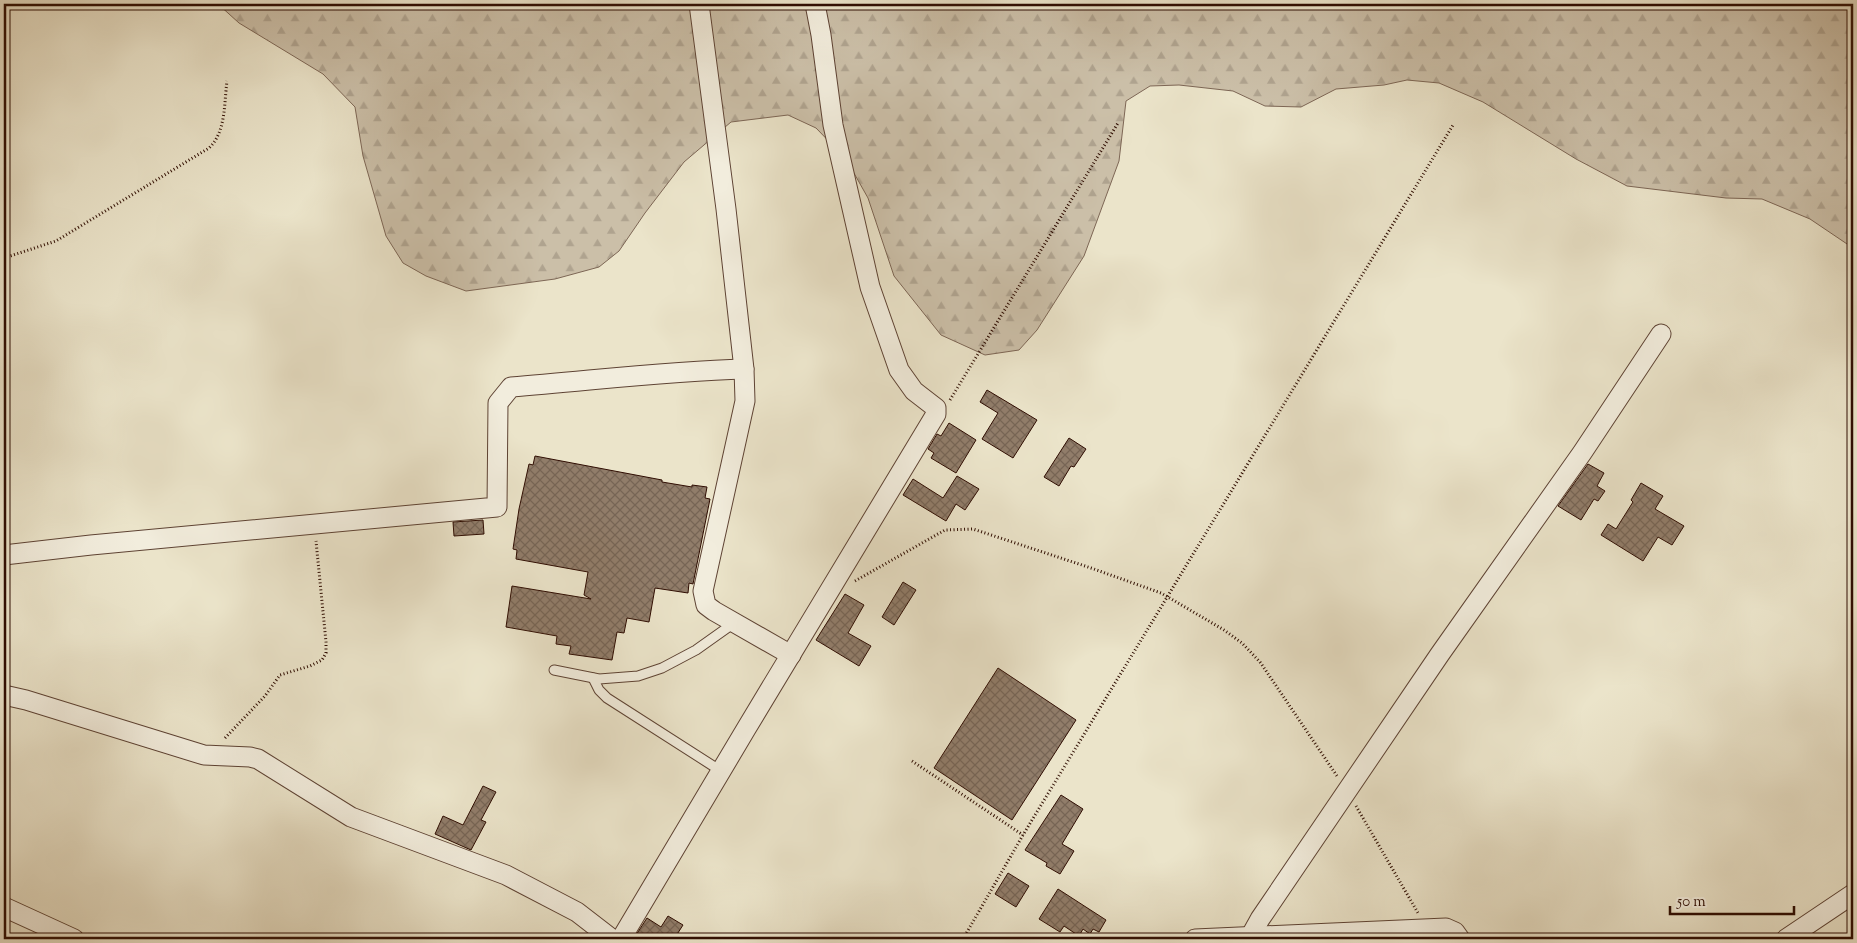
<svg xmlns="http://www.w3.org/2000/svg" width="1857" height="943" font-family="'Sorts Mill Goudy',serif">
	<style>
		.forest { fill: url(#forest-firs); stroke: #7d6655 }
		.building { fill: url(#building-cross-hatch); stroke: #2f0d02 }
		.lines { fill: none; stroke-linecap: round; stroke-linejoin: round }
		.service-casing { stroke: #5e4334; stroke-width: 11 }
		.minor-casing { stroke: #5e4334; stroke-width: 21 }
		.path { stroke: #2f0d02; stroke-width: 3; stroke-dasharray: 1 2.5; stroke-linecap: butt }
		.service { stroke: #f2eddd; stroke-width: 9 }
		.minor { stroke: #f2eddd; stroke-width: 19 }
	</style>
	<defs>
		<pattern id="forest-firs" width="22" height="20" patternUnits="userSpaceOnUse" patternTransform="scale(1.25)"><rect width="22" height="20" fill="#cbbfa8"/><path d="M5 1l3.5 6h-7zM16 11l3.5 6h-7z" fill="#afa38f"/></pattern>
		<pattern id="building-cross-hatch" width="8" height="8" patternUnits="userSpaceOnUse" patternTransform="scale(1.25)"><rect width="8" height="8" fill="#917d6a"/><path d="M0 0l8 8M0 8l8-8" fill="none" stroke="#776555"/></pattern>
	</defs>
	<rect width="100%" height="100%" fill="#ebe4ca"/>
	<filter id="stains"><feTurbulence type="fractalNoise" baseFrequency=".004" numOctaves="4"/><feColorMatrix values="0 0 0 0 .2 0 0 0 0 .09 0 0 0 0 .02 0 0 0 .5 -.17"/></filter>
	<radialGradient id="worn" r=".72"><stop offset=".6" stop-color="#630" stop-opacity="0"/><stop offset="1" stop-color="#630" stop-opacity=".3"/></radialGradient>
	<path class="forest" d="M218 4H1853V248L1810 219 1762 199 1726 198 1627 186 1576 159 1483 102 1439 83 1407 80 1384 85 1336 89 1301 107 1265 106 1233 91 1179 85 1150 86 1126 101 1119 161 1084 256 1037 330 1019 350 985 355 941 335 894 276 868 198 846 159 816 128 788 115 731 122 684 162 645 213 619 251 599 267 555 279 466 291 426 276 403 263 386 236 363 156 355 107 323 74 239 23Z"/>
	<g class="building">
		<path d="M987 390 1037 420 1013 458 982 439 998 413 980 402Z"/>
		<path d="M949 423 976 440 956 473 931 458 934 453 928 449 937 434 941 436Z"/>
		<path d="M1069 438 1086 449 1074 467 1071 466 1059 486 1044 477Z"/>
		<path d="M535 456 662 480V482L692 487V485L707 487 705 498 710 499 693 584 689 583 688 593 655 588 649 622 627 618 624 633 617 632 612 660 569 654 571 646 556 644 557 636 506 627 512 586 591 599 584 595 588 572 516 559 517 550 513 549 519 509 529 464 533 465Z"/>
		<path d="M1588 464 1604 473 1597 486 1605 491 1598 501 1594 499 1581 520 1558 506Z"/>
		<path d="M957 476 979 489 965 510 956 504 946 521 903 495 913 479 943 498Z"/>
		<path d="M1641 483 1663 496 1655 509 1684 526 1672 545 1658 537 1643 561 1601 535 1608 524 1616 529 1633 502 1631 500Z"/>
		<path d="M483 520 484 534 454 536 453 522Z"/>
		<path d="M903 582 916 590 894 625 882 617Z"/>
		<path d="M845 594 864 605 848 633 871 646 859 666 816 640Z"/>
		<path d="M998 668 1076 720 1012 820 934 768Z"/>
		<path d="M483 786 496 792 481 820 486 822 471 850 435 834 443 816 463 825Z"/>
		<path d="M1061 795 1083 809 1062 844 1074 851 1060 874 1046 866 1047 863 1025 850Z"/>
		<path d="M1008 873 1029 886 1016 907 995 894Z"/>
		<path d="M1058 889 1106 920 1099 932 1093 929 1090 934 1083 929 1079 936 1064 926 1060 932 1039 919Z"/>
		<path d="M668 916 683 925 676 936 681 939H643L636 935 647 918 661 927Z"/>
	</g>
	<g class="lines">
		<defs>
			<g id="service">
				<path d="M554 670 599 679 638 676 662 668 696 650 734 623"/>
				<path d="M593 678 599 690 607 698 721 771"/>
			</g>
			<g id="minor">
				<path d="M699 4 726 209 744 369 745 401 703 591 706 605 714 611 791 655"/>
				<path d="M4 555 91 545 497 507 498 403 511 387C589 381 666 371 744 369"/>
				<path d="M4 695 26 700 204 755 250 757 258 759 351 817 506 875 577 912 612 939"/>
				<path d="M4 907 74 939"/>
				<path d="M1250 937 1260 919 1440 654 1582 453 1661 334"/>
				<path d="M621 939 746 729 936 414V408L914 391 899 370 870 287 833 125 821 35 815 4"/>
				<path d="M1195 939 1446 928 1455 932 1460 939"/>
				<path d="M1786 939 1853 894"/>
			</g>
		</defs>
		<use href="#service" class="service-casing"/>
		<use href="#minor" class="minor-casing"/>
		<g class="path">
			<path d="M4 258 56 241 209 148C226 132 224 104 227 81"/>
			<path d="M950 400 1118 123"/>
			<path d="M855 581 945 530 973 529 1091 568 1161 593 1224 630 1242 643 1260 662 1337 776"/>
			<path d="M225 738 265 696 280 675 310 666 322 660 326 653V642L316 541"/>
			<path d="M912 761 1023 835"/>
			<path d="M1356 806 1418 913"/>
			<path d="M963 939 1023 835 1453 125"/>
		</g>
		<use href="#service" class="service"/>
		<use href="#minor" class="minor"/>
	</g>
	<rect width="1857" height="943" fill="none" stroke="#ebe4ca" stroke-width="20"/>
	<rect x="5" y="5" width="1847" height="933" fill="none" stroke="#2f0d02" stroke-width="2.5"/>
	<rect x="10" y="10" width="1837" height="923" fill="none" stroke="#2f0d02"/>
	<path d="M1670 906v8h124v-8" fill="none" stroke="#2f0d02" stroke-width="2.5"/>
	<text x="1677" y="906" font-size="15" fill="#2f0d02" stroke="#f2eddd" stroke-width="4" paint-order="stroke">50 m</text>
	<rect width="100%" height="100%" filter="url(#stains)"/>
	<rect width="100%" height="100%" fill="url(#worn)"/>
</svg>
